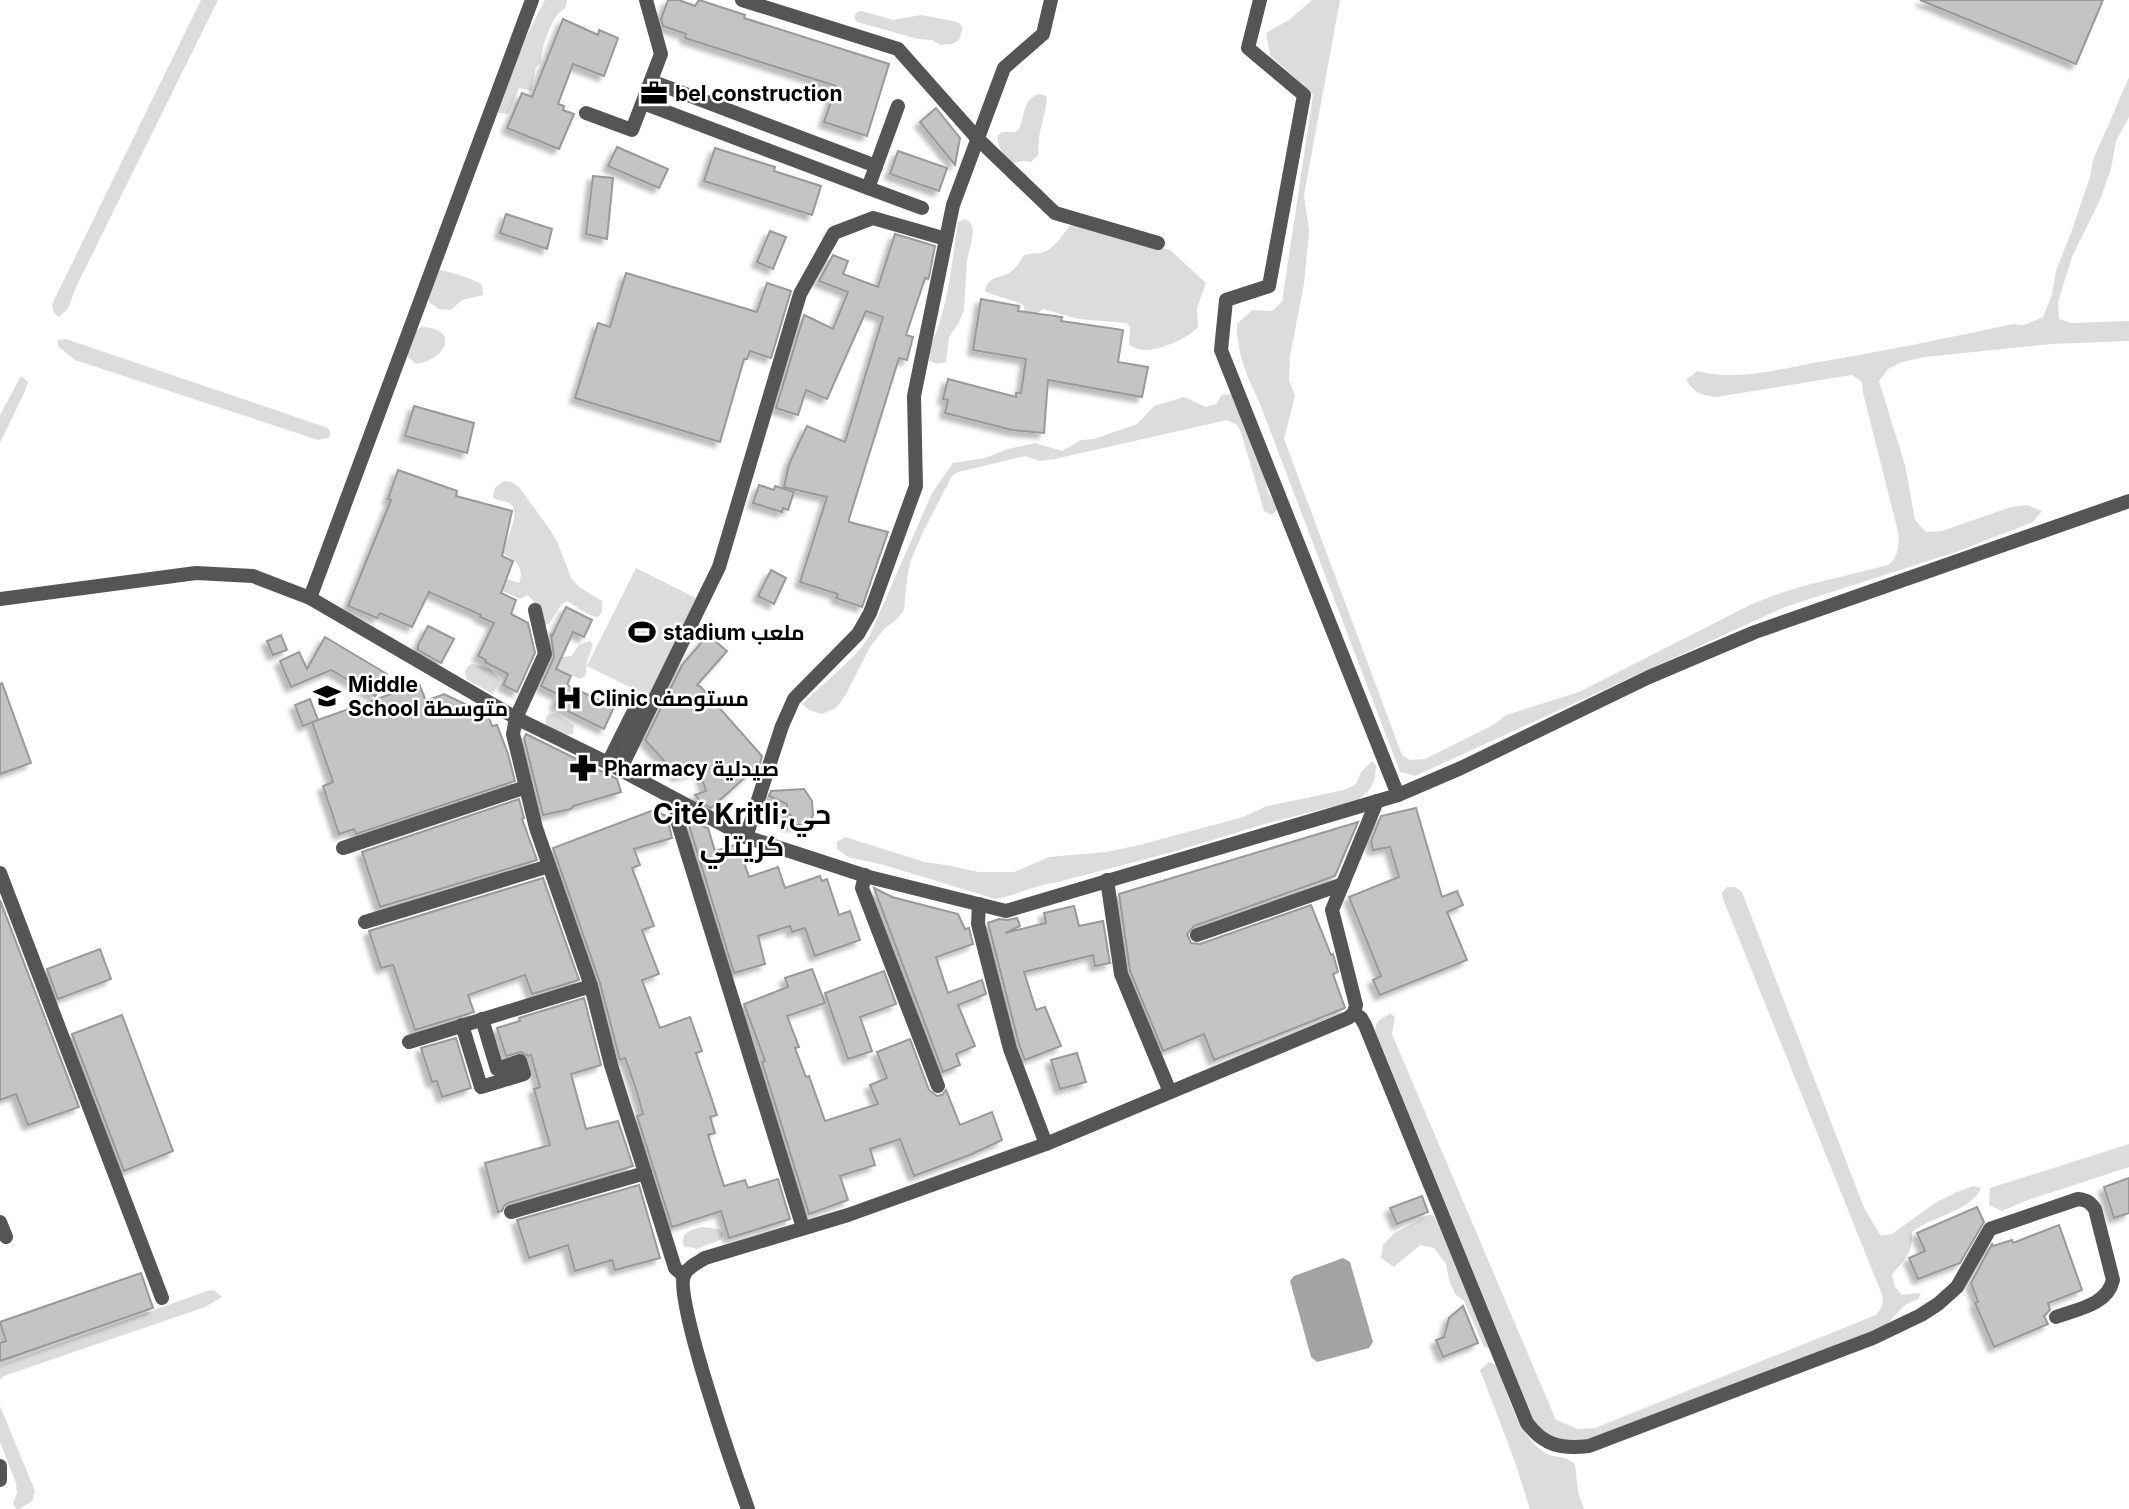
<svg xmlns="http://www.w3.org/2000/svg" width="2129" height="1509" font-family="Inter,Cairo,sans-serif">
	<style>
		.green { fill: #dcdcdc }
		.water { fill: #a3a3a3 }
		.building { fill: #c4c4c4; stroke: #999; stroke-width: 2; filter: url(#shadow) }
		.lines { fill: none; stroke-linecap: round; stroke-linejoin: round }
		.minor { stroke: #555; stroke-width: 14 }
		.tertiary { stroke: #555; stroke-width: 14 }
		.labels { text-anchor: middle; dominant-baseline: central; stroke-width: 5; stroke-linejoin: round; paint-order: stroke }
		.poi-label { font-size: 21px; font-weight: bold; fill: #000; stroke: #fff; text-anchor: start }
		.district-label { font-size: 28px; font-weight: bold; fill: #000; stroke: #fff }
	</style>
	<defs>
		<filter id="shadow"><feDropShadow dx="-5" dy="5" stdDeviation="2" flood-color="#0004"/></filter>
	</defs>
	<rect width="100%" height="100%" fill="#fff"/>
	<g class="green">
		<path d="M201 0H218L77 285 68 308 59 317 54 313 52 305 56 296Z"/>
		<path d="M545 0H567C567 11 560 10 555 18 548 30 541 48 541 62L536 67 531 91 519 88 508 114 498 113V103L526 37Z"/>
		<path d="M1312 0H1340L1304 195 1309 230 1308 242 1304 284 1290 356 1289 380 1295 396 1284 439 1402 755 1410 760 1425 759 1493 725 1506 715 1579 692 1750 605 1775 595 1803 586 1888 565C1898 558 1898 548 1899 536L1863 393 1862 382 1852 375 1716 397C1701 395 1695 393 1686 380L1697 371C1734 381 1776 370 1813 363 1880 352 1947 338 2013 324L2024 325 2043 317 2052 294 2056 271 2072 230 2090 177 2093 160 2129 77V117L2116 141 2111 169 2100 200 2072 257 2058 302 2059 319 2071 323 2129 321V341L2051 344 1925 357 1902 362 1888 369 1879 381 1905 465 1915 520 1926 532 1942 531 2011 507 2027 505 2042 511 2033 522 1956 552 1785 607 1415 776 1400 772 1260 404C1248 378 1236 353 1237 324L1252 310 1272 311 1282 302 1313 95 1270 55 1266 33 1289 20Z"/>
		<path d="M862 11 893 20 921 15 958 22 963 27 959 40 952 44 941 45 932 40 918 39 857 22 854 17 857 12Z"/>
		<path d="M1040 94 1046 96 1047 101 1039 137 1038 155 1031 162 1023 161 1012 163C1003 156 997 146 998 135L1003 132H1015L1019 129C1025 116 1023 97 1040 94Z"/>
		<path d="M965 219 970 222 973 229 972 240 967 260 964 310 958 324 949 337 946 362 937 364 930 361C928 350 933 340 937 330 950 295 952 258 958 222Z"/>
		<path d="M1070 226H1078L1170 250 1206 283 1197 308 1198 327C1189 338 1160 350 1146 350 1140 350 1135 348 1129 345L1130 327 1126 323 1078 319 1043 309 1032 318 1025 315 1024 306C1012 298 997 298 985 291 988 275 1001 279 1012 271 1017 267 1020 262 1023 256 1029 253 1033 254 1040 253 1053 251 1062 235 1070 226Z"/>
		<path d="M439 270C446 270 477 280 482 285L483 295 462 300 451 310 438 309 429 302 428 293Z"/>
		<path d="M421 327C461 328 446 360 416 364L407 356 414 333Z"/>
		<path d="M66 339 328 428 331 434 328 438 318 440 75 360 58 346V340Z"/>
		<path d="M21 376 28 382 25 391 0 443V415Z"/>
		<path d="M1230 394 1236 402 1264 474 1268 493 1277 506V510L1272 515 1264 511 1241 432 1237 425 1227 420 1055 459 1040 461 1025 456 958 472 952 476 924 530 910 562 907 579 904 610 897 619 884 629 870 647 845 696 836 708 822 714 809 710 802 704C825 681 850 664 869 637L932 493 953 463 985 458 1008 449 1035 443 1062 451 1081 440 1094 439 1137 424 1154 406 1184 397 1206 407 1216 404 1222 395Z"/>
		<path d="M504 481 512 482 519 487 548 527 557 541 571 578 579 587 602 601V612L598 617C589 617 576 606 567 601L561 605 549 624 543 625 538 606 528 595 520 599 500 590 504 578 519 583C526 566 511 556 496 551L497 543 505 546C508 535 522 509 509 503 502 500 499 502 493 497L495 488Z"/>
		<path d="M636 568 696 598 648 696 587 666Z"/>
		<path d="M590 641 593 645 587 661 586 675 580 679 553 667 557 655 564 657 571 656 579 645Z"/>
		<path d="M474 664 490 669 500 680 493 694 466 679 465 671 469 665Z"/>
		<path d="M550 713 556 714 574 725 573 733C563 739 553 730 546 724V717Z"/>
		<path d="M1372 761 1376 765 1375 778 1370 789 1358 800 1268 823 1176 851 1058 882C1035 885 1018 895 995 899L884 865 848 857 837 849V842L845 837 925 862 952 866 978 872H1014L1049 857 1106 852 1139 845 1243 817 1267 806 1344 790 1356 784 1361 772Z"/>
		<path d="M1727 887H1735L1742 892 1865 1210 1881 1236 1892 1234 1935 1203 1957 1192 1973 1186 1981 1188C1972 1211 1930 1217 1912 1232 1913 1255 1905 1258 1892 1275L1895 1287 1902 1295 1921 1293 1918 1299 1905 1305 1885 1326 1592 1438C1567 1444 1556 1441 1536 1426L1375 1030C1377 1018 1382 1020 1390 1013L1395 1017 1392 1034 1556 1420 1578 1429 1595 1428 1876 1315 1882 1306 1883 1297 1723 899 1722 893Z"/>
		<path d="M2129 1144V1167L2028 1200 2002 1211 1989 1205 1990 1188Z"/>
		<path d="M1428 1215H1433L1437 1221 1489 1343V1348L1484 1347 1464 1301 1455 1294 1449 1280 1446 1264 1434 1248 1420 1245 1394 1267 1381 1258 1383 1245 1393 1234Z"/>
		<path d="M703 1227 718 1229 723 1233 722 1239 697 1249 684 1246C679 1233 692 1229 703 1227Z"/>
		<path d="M210 1290 215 1291 222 1297 205 1307 4 1376 0 1380V1365Z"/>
		<path d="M1489 1362 1497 1365C1508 1394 1517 1435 1544 1452 1554 1459 1563 1454 1575 1464L1578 1492 1584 1509H1530L1514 1459 1480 1370Z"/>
		<path d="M0 1406 35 1491 32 1501 20 1509H16L13 1503 17 1493 16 1483 0 1442Z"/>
	</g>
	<path class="water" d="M1343 1258 1350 1262 1373 1342 1369 1348 1317 1362 1311 1357 1290 1281 1294 1276Z"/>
	<g class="building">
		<path d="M668 0H679L695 6 699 0 745 15 744 18 889 64 867 136 824 122 836 86 685 38 686 34 663 26 661 19Z"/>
		<path d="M1920 0H2103L2076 64Z"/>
		<path d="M563 19 598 35 599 30 618 38 604 76 573 64 558 104 564 106 563 110 574 114 559 149 507 128 522 93 532 97Z"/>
		<path d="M936 108 960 138 955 165 920 122Z"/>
		<path d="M617 147 668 169 659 188 608 166Z"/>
		<path d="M715 148 775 167 774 171 821 186 812 215 704 181Z"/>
		<path d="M898 151 947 168 939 191 890 174Z"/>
		<path d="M593 176 613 178 607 239 586 234Z"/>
		<path d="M506 214 552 229 547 249 500 233Z"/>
		<path d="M770 231 786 237 773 269 757 262Z"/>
		<path d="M895 234 935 246 929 277 928 279 925 278 906 335 913 337 907 360 899 358 849 519V522L888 532 862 607 836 598 838 594 800 582 827 497 784 487 789 464 807 426 845 442 883 317 866 311 827 399 806 390 798 415 776 408 804 315 833 329 848 292 819 281 833 255 848 261 843 274 878 287Z"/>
		<path d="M626 273 757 312 767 283 791 291 771 358 750 351 747 359H744L720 442 575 398 598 323 610 327Z"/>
		<path d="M981 299 1019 306 1018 311 1062 317 1061 321 1123 330 1118 362 1148 367 1142 397 1048 380 1044 433 1012 430 945 413 948 400 943 399 948 379 1016 397V393H1021L1026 359 973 350Z"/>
		<path d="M414 406 474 423 467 453 405 436Z"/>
		<path d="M398 470 457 491 456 496 512 511 502 556 513 561 501 593 516 600 511 614 528 623 535 653 517 692 503 685 508 674 485 662 486 660 478 656 494 623 480 617 481 615 429 592 412 627 380 613 377 618 348 606 391 500 388 499Z"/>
		<path d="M759 485 774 490 775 486 794 492 788 510 783 508 782 512 753 503Z"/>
		<path d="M771 570 786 578 774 604 758 596Z"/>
		<path d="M566 607 592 620 584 637 573 632 556 669 571 676 567 685 614 707 604 729 555 705 559 695 541 686 554 657 551 635 552 636Z"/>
		<path d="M428 626 454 639 441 663 418 650V645Z"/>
		<path d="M281 635 287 650 273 655 267 641Z"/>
		<path d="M708 635 727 651 697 685 701 687 762 756 760 764 711 808 701 802 695 795 706 791 699 770 678 776 645 740 682 665Z"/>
		<path d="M325 637 387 674 375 696 331 670 291 687 280 661 299 652 307 669Z"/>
		<path d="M2 683 31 763 0 774V684Z"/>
		<path d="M419 684 426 701 444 694 488 715 492 726 497 725 508 754 515 781 356 834 354 829 339 834 323 786 333 782 312 722Z"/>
		<path d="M310 699 318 720 303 726 295 705Z"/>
		<path d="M526 734 617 779 621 792 573 806 571 809 543 815 524 738Z"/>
		<path d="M804 789 812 801 813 815 809 825H787L792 817 786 811 787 804 769 796 771 791Z"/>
		<path d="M519 799 524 818 522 819 537 860 380 907 362 852Z"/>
		<path d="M659 808 661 814 667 816 672 838 634 849 640 865 632 868 654 926 642 930 659 974 642 980 660 1028 690 1017 702 1051 696 1053 717 1115 710 1117 715 1133 708 1135 724 1186 745 1180 748 1188 778 1179 790 1219 729 1238 721 1211 672 1227 637 1116 643 1114 636 1089 625 1058 620 1060 600 983 553 848Z"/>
		<path d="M1416 808 1442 897 1457 891 1463 905 1447 912 1467 960 1380 995 1373 980 1381 976 1349 897 1399 877 1390 847 1373 850 1371 841 1381 816Z"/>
		<path d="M688 822 708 828 715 851 738 844 749 877 778 867 785 888 820 876 822 881 827 879 839 915 850 911 860 940 815 956 805 928 792 932 790 926 758 936 765 964 734 973Z"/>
		<path d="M1358 822 1335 876 1194 926 1187 934 1191 943 1200 944 1311 905 1331 955 1333 954 1338 972 1333 974 1345 1008 1214 1060 1204 1034 1163 1051 1130 971 1119 894Z"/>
		<path d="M543 878 579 980 532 994 525 975 468 995 474 1012 415 1030 393 965 381 968 369 931Z"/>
		<path d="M874 888 892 897 958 914 965 929 969 928 973 944 936 957 948 993 982 980 986 994 958 1005 975 1046 956 1054 960 1065 943 1072Z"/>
		<path d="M0 900 79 1107 28 1125 16 1094 0 1100Z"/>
		<path d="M1074 906 1079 926 1103 921 1110 963 1095 966 1093 955 1024 972 1036 1010 1045 1007 1061 1046 1025 1060 1019 1044 988 923 999 919 1008 920 1017 918 1020 926 1005 933 1046 923 1044 913Z"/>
		<path d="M100 949 111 979 58 999 47 969Z"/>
		<path d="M812 969 825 1003 787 1016 799 1047 795 1048 806 1077 809 1076 825 1121 878 1104 870 1085 887 1078 877 1052 910 1039 929 1090 937 1096 942 1095 946 1090 960 1125 992 1112 1002 1140 972 1154 914 1176 900 1139 870 1149 875 1165 840 1176 848 1200 809 1214 762 1062 765 1061 744 1004 788 987 785 978Z"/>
		<path d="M884 971 896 1004 860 1017 872 1051 848 1059 825 993Z"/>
		<path d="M584 998 601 1065 571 1074 586 1129 618 1121 633 1166 508 1203 504 1206 502 1211 498 1212 485 1163 550 1145 534 1089 540 1087 531 1055 528 1056 521 1052 506 1056 497 1028 520 1021 519 1018Z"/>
		<path d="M122 1015 173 1151 124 1171 72 1034Z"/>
		<path d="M456 1038 471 1088 442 1097 437 1081 432 1082 421 1048Z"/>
		<path d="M1077 1053 1086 1082 1060 1089 1051 1060Z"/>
		<path d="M2129 1178V1213L2114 1218 2104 1187Z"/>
		<path d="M639 1185 660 1258 615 1270 612 1260 575 1271 568 1245 529 1258 517 1220Z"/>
		<path d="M1422 1196 1428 1212 1397 1224 1390 1208Z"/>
		<path d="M1977 1207 1984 1222 1960 1263 1918 1279 1909 1258 1925 1251 1917 1233Z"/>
		<path d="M2059 1225 2082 1290 2048 1303 2050 1310 2044 1316 2048 1324 1994 1347 1975 1303 1978 1302 1971 1283 1992 1244 1993 1246 2012 1240 2013 1243Z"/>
		<path d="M141 1273 153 1308 0 1361V1343L6 1341 0 1322Z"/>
		<path d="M1463 1306 1478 1343 1443 1357 1436 1340 1444 1337 1449 1318Z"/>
	</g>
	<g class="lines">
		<g class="minor">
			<path d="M742 0 898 49 977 138 1055 213 1158 243"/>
			<path d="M1260 0 1248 48 1304 95 1269 286 1226 300 1221 350 1398 795"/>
			<path d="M651 81 876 166 868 188 922 208"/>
			<path d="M643 103 868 188"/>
			<path d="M586 113 632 130 661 54 646 0"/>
			<path d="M876 166 898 106"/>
			<path d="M310 598 532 0"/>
			<path d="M535 610 545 654 516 718 513 734 536 828 591 986 611 1065 675 1268 684 1276"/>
			<path d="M608 763 639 701 650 707"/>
			<path d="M620 770 719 567 800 294 834 233 873 218 946 239"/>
			<path d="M682 803 676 817 803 1228"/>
			<path d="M746 837 782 726 794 699 858 634 870 613 916 486 914 396 953 205 1004 68 1043 34 1051 0"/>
			<path d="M343 848 526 787"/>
			<path d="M0 873 162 1298"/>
			<path d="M865 875 862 888 938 1086"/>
			<path d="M1107 880 1121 974 1170 1092"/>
			<path d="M979 904 978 924 1010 1049 1046 1144"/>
			<path d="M365 922 549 866"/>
			<path d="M1197 935 1343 884"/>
			<path d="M1354 1013 1361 1018 1365 1025 1527 1423C1544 1446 1561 1449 1589 1446L1873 1338 1921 1315 1938 1304 1957 1287 1990 1229 2078 1199C2087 1200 2090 1202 2095 1209L2113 1280C2107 1305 2078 1309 2056 1317"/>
			<path d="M462 1025 481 1087 524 1074 520 1061 497 1069 482 1019"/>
			<path d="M409 1042 591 986"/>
			<path d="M511 1212 645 1173"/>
			<path d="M0 1222 6 1237"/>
			<path d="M0 1466V1480"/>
			<path d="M748 1509C736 1476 674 1299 684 1275 688 1267 697 1263 705 1258L848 1215 1046 1144 1348 1018 1354 1013 1356 1005 1332 910 1377 801"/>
		</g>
		<path class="tertiary" d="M0 599 196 573 253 576 310 598 516 718 608 763 746 837 869 877 1006 911 1398 795 1461 768 1649 677 1755 632 2129 501"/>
	</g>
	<defs>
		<symbol id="office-bare" viewBox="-9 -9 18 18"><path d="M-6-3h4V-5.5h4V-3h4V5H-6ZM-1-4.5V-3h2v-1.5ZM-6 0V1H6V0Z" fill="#000" stroke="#fff" stroke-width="2.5" paint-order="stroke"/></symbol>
		<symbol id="stadium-bare" viewBox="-9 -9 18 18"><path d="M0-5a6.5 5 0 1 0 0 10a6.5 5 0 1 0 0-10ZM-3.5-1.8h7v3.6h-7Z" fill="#000" stroke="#fff" stroke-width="2.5" paint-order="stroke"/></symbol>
		<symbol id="school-bare" viewBox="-9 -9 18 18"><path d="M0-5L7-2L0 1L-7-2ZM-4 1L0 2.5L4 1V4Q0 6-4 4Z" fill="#000" stroke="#fff" stroke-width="2.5" paint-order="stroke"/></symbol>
		<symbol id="hospital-bare" viewBox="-9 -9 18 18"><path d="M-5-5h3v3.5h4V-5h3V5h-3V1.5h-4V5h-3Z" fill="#000" stroke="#fff" stroke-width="2.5" paint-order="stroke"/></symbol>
		<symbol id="pharmacy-bare" viewBox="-9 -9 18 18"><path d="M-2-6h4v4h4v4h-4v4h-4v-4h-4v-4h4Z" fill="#000" stroke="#fff" stroke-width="2.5" paint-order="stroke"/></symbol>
	</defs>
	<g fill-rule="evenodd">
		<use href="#office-bare" x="635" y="74" width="38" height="38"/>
		<use href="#stadium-bare" x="623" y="613" width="38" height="38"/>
		<use href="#school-bare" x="308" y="677" width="38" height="38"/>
		<use href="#hospital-bare" x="550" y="679" width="38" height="38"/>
		<use href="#pharmacy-bare" x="564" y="749" width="38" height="38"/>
	</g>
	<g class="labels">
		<g class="poi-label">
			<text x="675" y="93">bel construction</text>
			<text x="663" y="632">stadium ملعب</text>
			<text x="348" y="684">Middle<tspan x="348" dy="24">School متوسطة</tspan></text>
			<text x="590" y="698">Clinic مستوصف</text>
			<text x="604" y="768">Pharmacy صيدلية</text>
		</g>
		<g class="district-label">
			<text x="742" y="814">Cité Kritli;حي<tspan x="742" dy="32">كريتلي</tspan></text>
		</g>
	</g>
</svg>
